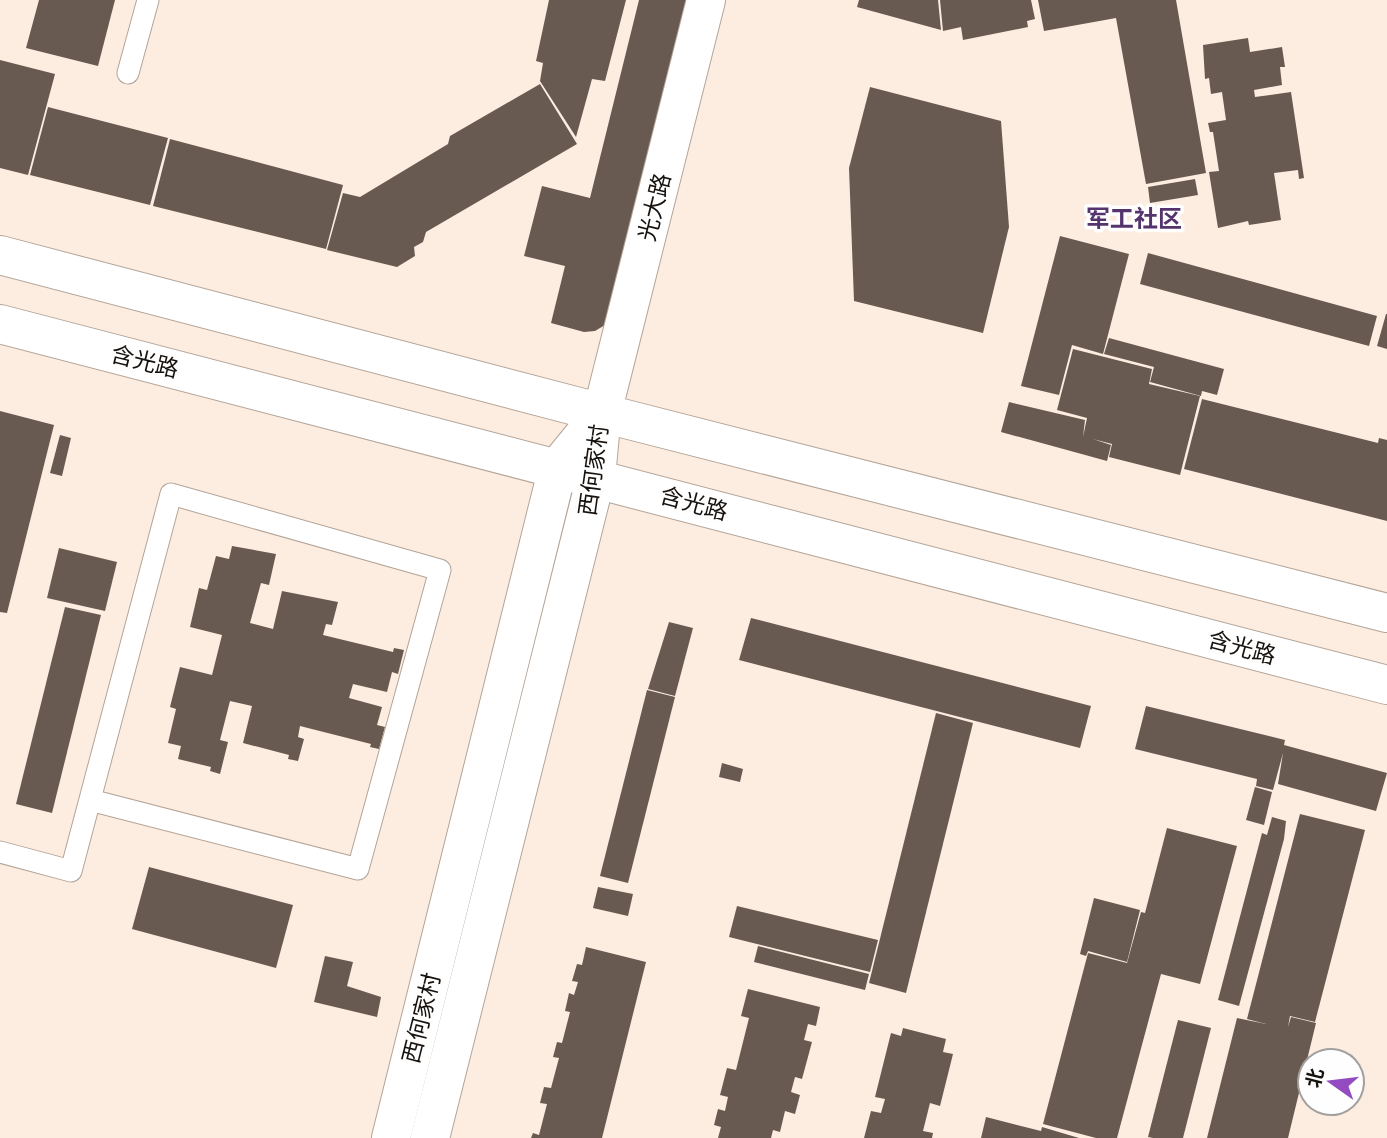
<svg xmlns="http://www.w3.org/2000/svg" width="1387" height="1138" font-family="Raleway,'Noto Sans SC',sans-serif">
	<style>
		.building { fill: #695a51 }
		.lines { fill: none; stroke-linecap: round; stroke-linejoin: round }
		.service-casing { stroke: #b3a498; stroke-width: 23 }
		.tertiary-casing { stroke: #b3a498; stroke-width: 40 }
		.secondary-casing { stroke: #b3a498; stroke-width: 40 }
		.service { stroke: #fff; stroke-width: 21 }
		.tertiary { stroke: #fff; stroke-width: 38 }
		.secondary { stroke: #fff; stroke-width: 38 }
		.labels { text-anchor: middle; dominant-baseline: central; stroke-width: 7; stroke-linejoin: round; paint-order: stroke }
		.street-label { font-size: 23px; fill: #17120e; stroke: #fefefe }
		.neighbourhood-label { font-size: 24px; font-weight: bold; fill: #55346d; stroke: #fefefe }
	</style>
	<rect width="100%" height="100%" fill="#fdede1"/>
	<g class="building">
		<path d="M39 0H115L98 66 26 48Z"/>
		<path d="M549 0H626L605 81 592 79 576 137 540 81 543 63 536 61Z"/>
		<path d="M639 0H688L605 325 595 331 584 332 551 323 565 266 524 256 542 186 590 198Z"/>
		<path d="M859 0H938L941 30 857 7Z"/>
		<path d="M940 0H1031L1035 19 1027 21 1028 27 963 40 961 27 943 31Z"/>
		<path d="M1038 0H1176L1206 173 1146 184 1116 18 1044 31Z"/>
		<path d="M1248 38 1250 52 1282 47 1285 67H1280L1282 85 1254 90 1255 97 1291 92 1304 178 1299 179 1298 170 1274 173 1281 220 1249 225 1248 221 1218 228 1209 172 1219 171 1213 132H1210L1208 123 1226 120 1222 92 1211 94 1209 78 1205 79 1203 45Z"/>
		<path d="M0 60 55 74 28 175 0 168Z"/>
		<path d="M540 84 577 144 426 232 423 242 414 247 415 256 397 267 327 250 343 193 360 197 448 144 450 136Z"/>
		<path d="M870 87 1001 121 1009 227 983 333 854 301 849 168Z"/>
		<path d="M48 107 168 138 150 205 30 175Z"/>
		<path d="M170 139 343 185 326 249 153 206Z"/>
		<path d="M1195 179 1198 195 1150 203 1148 187Z"/>
		<path d="M1060 236 1129 254 1103 354 1072 345 1059 395 1021 386Z"/>
		<path d="M1148 253 1377 316 1369 346 1140 284Z"/>
		<path d="M1386 314H1387V349L1377 346Z"/>
		<path d="M1109 338 1224 369 1217 395 1202 391 1201 396 1150 382 1154 367 1104 354Z"/>
		<path d="M1073 349 1152 369 1149 384 1200 396 1180 475 1109 457 1112 444 1093 439 1111 445 1107 461 1001 432 1009 402 1085 420 1083 437 1087 418 1057 410Z"/>
		<path d="M1202 399 1378 443 1379 438 1387 440V521L1184 469Z"/>
		<path d="M0 411 54 425 7 613 0 612Z"/>
		<path d="M60 435 71 438 62 476 50 473Z"/>
		<path d="M232 546 276 554 269 585 261 583 250 623 273 629 282 591 338 602 332 625 326 624 323 635 393 652 394 648 404 650 398 674 392 672 387 692 353 684 349 698 382 707 377 725 385 727 379 749 370 747 371 744 300 726 298 737 304 739 298 761 288 759 289 755 243 743 252 706 230 701 220 740 228 742 220 774 210 771 211 767 178 759 181 746 168 743 176 709 170 707 180 667 212 675 222 635 190 627 199 588 207 590 216 556 229 559Z"/>
		<path d="M59 548 117 562 105 611 47 598Z"/>
		<path d="M65 607 101 615 52 813 16 804Z"/>
		<path d="M751 618 1091 706 1080 748 739 660Z"/>
		<path d="M669 622 693 628 675 696 648 689Z"/>
		<path d="M647 690 675 697 628 883 600 876Z"/>
		<path d="M1146 706 1285 740 1284 745 1387 773 1376 811 1278 784 1283 753 1273 790 1256 786 1257 779 1135 749Z"/>
		<path d="M936 713 973 723 906 993 869 983Z"/>
		<path d="M722 763 743 769 740 782 719 777Z"/>
		<path d="M1255 787 1272 792 1264 825 1246 820Z"/>
		<path d="M1300 814 1365 830 1315 1022 1290 1016 1288 1027 1291 1017 1316 1023 1288 1138H1207L1237 1018 1266 1024 1247 1019Z"/>
		<path d="M1272 817 1286 821 1284 839 1239 1006 1218 1000 1262 833 1267 835Z"/>
		<path d="M1167 828 1237 846 1200 984 1161 974 1117 1138H1096L1043 1124 1088 953 1127 963 1141 912 1145 913Z"/>
		<path d="M149 867 293 905 276 968 132 929Z"/>
		<path d="M598 887 633 894 628 916 593 908Z"/>
		<path d="M1094 898 1140 910 1127 962 1088 951 1086 956 1080 954Z"/>
		<path d="M737 906 878 940 870 972 729 937Z"/>
		<path d="M758 946 869 974 865 990 754 962Z"/>
		<path d="M586 947 646 962 602 1138H531L533 1133 539 1135 547 1104 540 1103 544 1087 551 1088 559 1058 553 1057 557 1042 562 1043 570 1012 565 1011 569 993 574 995 578 982 572 981 577 964 582 965Z"/>
		<path d="M325 956 353 962 347 986 381 997 377 1017 314 1002Z"/>
		<path d="M748 989 820 1007 816 1026 808 1024 804 1040 812 1042 802 1079 795 1077 791 1092 800 1095 795 1114 785 1111 780 1132 773 1130 771 1138H718L721 1127 714 1125 718 1109 725 1111 728 1097 720 1095 727 1068 736 1070 749 1018 741 1016Z"/>
		<path d="M1178 1020 1211 1028 1183 1138H1153L1148 1137Z"/>
		<path d="M903 1028 946 1039 943 1052 953 1054 940 1106 930 1103 923 1131 933 1133 932 1138H864L871 1111 881 1113 885 1099 875 1097 891 1033 901 1036Z"/>
		<path d="M986 1117 1041 1131 1042 1127 1079 1138H981Z"/>
	</g>
	<g class="lines">
		<defs>
			<g id="service">
				<path d="M128 73 148 0"/>
				<path d="M0 852 71 871 171 494 440 570 358 869 90 800"/>
			</g>
			<g id="tertiary">
				<path d="M391 1138 558 467 602 413"/>
				<path d="M430 1138 596 477 602 413 706 0"/>
			</g>
			<g id="secondary">
				<path d="M0 255 602 413 1387 613"/>
				<path d="M0 324 1387 685"/>
			</g>
		</defs>
		<use href="#service" class="service-casing"/>
		<use href="#tertiary" class="tertiary-casing"/>
		<use href="#secondary" class="secondary-casing"/>
		<use href="#service" class="service"/>
		<use href="#tertiary" class="tertiary"/>
		<use href="#secondary" class="secondary"/>
	</g>
	<g class="labels">
		<g class="street-label">
			<text transform="translate(654 207) rotate(-76)">光大路</text>
			<text transform="translate(145 361) rotate(14)">含光路</text>
			<text transform="translate(593 470) rotate(-82)">西何家村</text>
			<text transform="translate(694 503) rotate(15)">含光路</text>
			<text transform="translate(1242 647) rotate(15)">含光路</text>
			<text transform="translate(421 1018) rotate(-76)">西何家村</text>
		</g>
		<g class="neighbourhood-label">
			<text x="1134" y="218">军工社区</text>
		</g>
	</g>
	<g transform="translate(1331 1082) rotate(284)"><circle r="33" fill="#fefefe" stroke="#a2a09e" stroke-width="2"/>
	<path d="M0-5L12 26L0 18L-12 26Z" fill="#924cbf"/>
	<text y="-10" font-size="19" font-weight="bold" text-anchor="middle" fill="#17120e">北</text>
	</g>
</svg>
